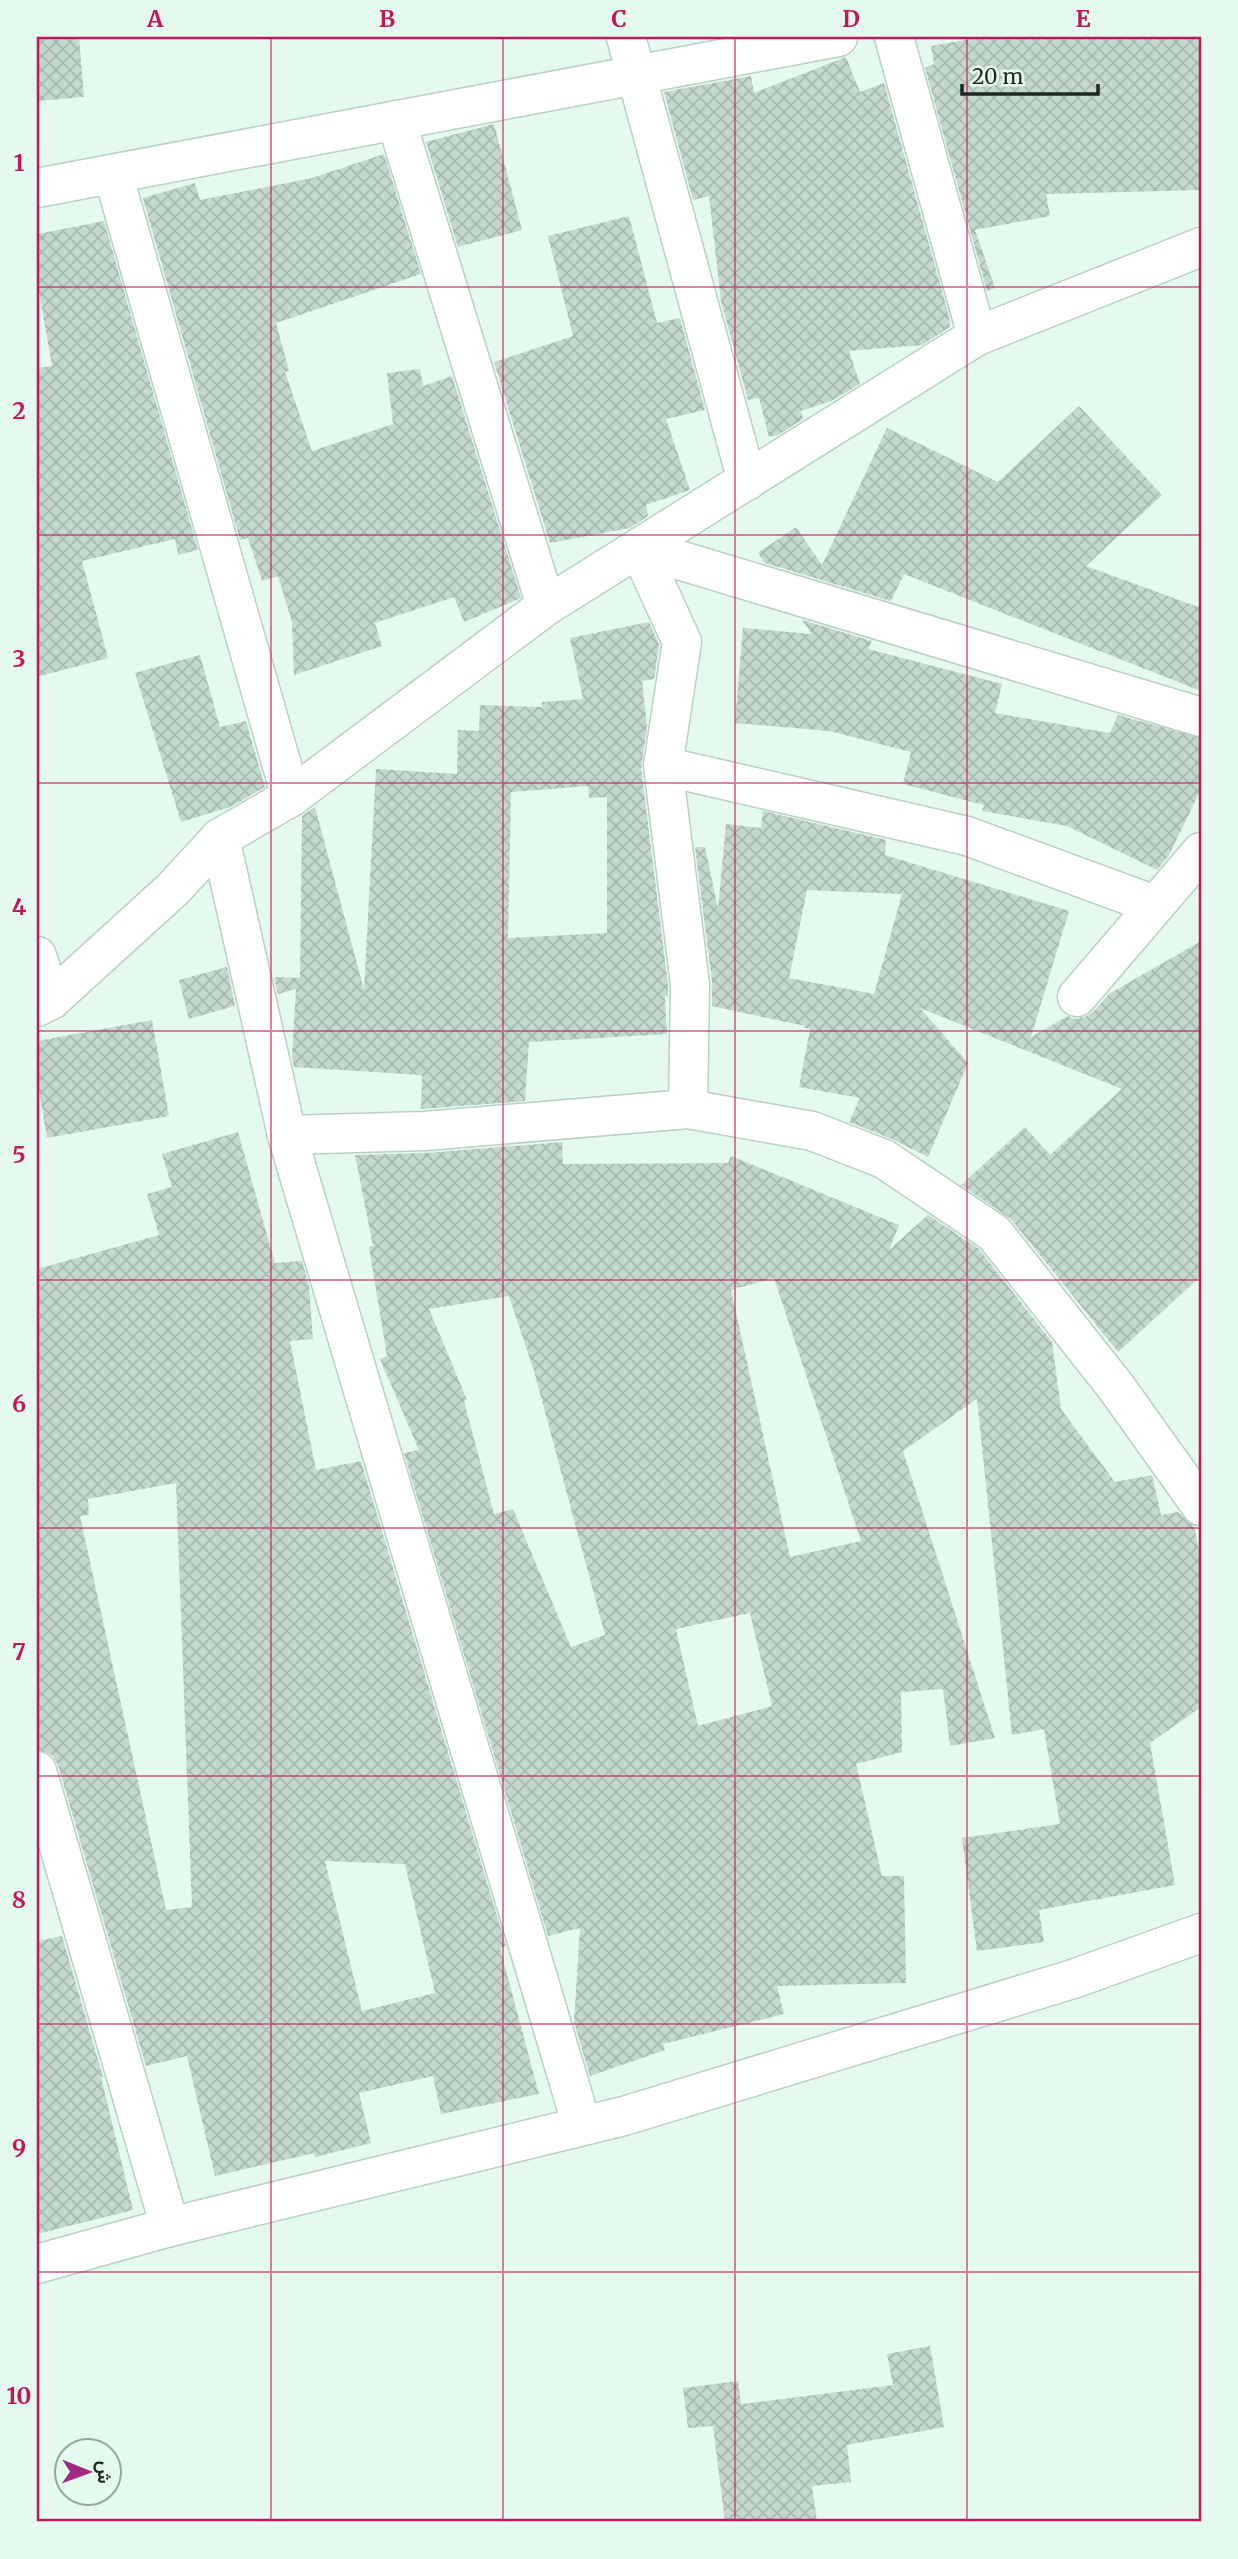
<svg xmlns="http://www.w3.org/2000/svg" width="1238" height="2559" font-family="Merriweather,Vazirmatn,serif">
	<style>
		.building { fill: url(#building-cross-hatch); fill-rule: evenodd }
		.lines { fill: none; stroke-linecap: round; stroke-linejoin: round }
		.minor-casing { stroke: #bbd0c4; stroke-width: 41 }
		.minor { stroke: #fff; stroke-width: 38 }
		.grid { fill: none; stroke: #c2185b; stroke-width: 2; stroke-opacity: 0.55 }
		.neatline { fill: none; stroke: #c2185b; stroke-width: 2.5 }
		.grid-label { font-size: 23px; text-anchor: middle; font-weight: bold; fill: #c2185b }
	</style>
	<defs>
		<pattern id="building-cross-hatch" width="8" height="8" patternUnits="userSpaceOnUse" patternTransform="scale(1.75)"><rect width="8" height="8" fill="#c4d9cd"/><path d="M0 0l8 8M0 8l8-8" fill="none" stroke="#a8bab0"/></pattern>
	</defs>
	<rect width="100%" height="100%" fill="#e5faee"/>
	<g class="building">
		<path d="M37 37H79L84 97 37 101Z"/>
		<path d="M983 37H1201V190L1046 194 1050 216 975 230 995 288 987 291 925 68 934 64 931 46Z"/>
		<path d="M846 57 860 92 884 83 949 316 950 327 922 345 849 351 860 384 831 401 801 411 803 419 778 435 769 437 759 398 748 400 721 301 709 196 693 200 664 92 751 76 754 93Z"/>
		<path d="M494 124 522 230 458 247 426 142Z"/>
		<path d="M384 154 421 274 276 323 289 371 285 372 312 451 393 424 387 373 420 369 423 386 452 376 521 598 464 622 454 597 375 623 382 646 294 675 292 622 278 576 262 581 248 538 240 540 143 198 195 183 200 200 312 178Z"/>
		<path d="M629 216 657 323 680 318 705 410 666 419 690 490 646 505 648 516 630 528 550 543 494 362 573 336 548 236Z"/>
		<path d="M104 221 198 550 178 555 175 539 82 561 108 658 37 677V368L52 366 37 280V234Z"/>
		<path d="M1079 406 1162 495 1086 566 1201 608V691L904 574 891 601 765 563 758 553 796 527 822 565 887 428 998 482Z"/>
		<path d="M802 620 872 641 868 649 1002 684 995 713 1110 733 1118 715 1201 738V789L1169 855 1157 870 1067 826 982 811 984 805 903 784 911 752 829 731 735 723 743 628 812 634Z"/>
		<path d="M649 622 659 645 654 679 642 681 647 727 641 768 668 985V997L665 996 667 1034 529 1042 525 1101 421 1109 422 1075 294 1067 292 1057 296 989 278 994 274 977 300 978 302 816 315 807 364 990 376 769 457 774 458 730 479 731 480 705 542 707V702L583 699 570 638ZM588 786 589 798 607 797V933L508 938 511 792Z"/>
		<path d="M200 655 220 727 246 721 265 787 230 807 181 822 135 673Z"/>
		<path d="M763 811 886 840 885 855 1069 911 1031 1037 1068 1016 1074 1019 1085 1017 1094 1011 1109 994 1201 941V1276L1118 1352 1011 1219 961 1185 1025 1127 1050 1155 1122 1089 920 1008 968 1063 928 1157 892 1139 849 1122 860 1098 799 1087 810 1029 804 1028 805 1026 712 1006V981L695 847H705L718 909 726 824 761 828ZM807 890 902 894 874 994 789 978Z"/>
		<path d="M227 967 235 1006 189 1019 179 980Z"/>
		<path d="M152 1020 169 1116 47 1138 37 1079V1041Z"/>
		<path d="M238 1132 275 1263 302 1261 309 1286 313 1339 290 1341 316 1470 361 1461 506 1946 500 1948 539 2094 441 2114 433 2076 359 2093 371 2143 315 2157 314 2153 215 2176 187 2056 146 2066 58 1765 52 1755 37 1749V1269L159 1235 147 1194 172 1187 162 1154ZM176 1483 192 1907 166 1910 80 1516 89 1515 88 1499ZM325 1861 405 1864 435 1993 362 2011Z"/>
		<path d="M562 1142 563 1164 728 1163 731 1156 899 1225 889 1250 928 1215 979 1249 1052 1342 1061 1409 1115 1482 1152 1475 1161 1515 1178 1512 1194 1526 1201 1560V1707L1150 1743 1175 1885 1039 1910 1044 1942 977 1951 962 1838 1060 1824 1044 1729 1012 1735 977 1399 903 1451 995 1738 950 1746 943 1689 901 1692 902 1752 856 1764 882 1876H904L906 1983 777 1986 784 2014 663 2044 665 2050 590 2076 574 2022 580 1928 548 1936 404 1453 419 1450 380 1359 387 1356 369 1247 373 1246 355 1155 427 1153ZM774 1278 861 1541 790 1557 731 1290ZM509 1296 534 1371 605 1635 571 1647 513 1509 494 1514 464 1401 467 1400 429 1309ZM750 1613 772 1706 698 1726 676 1629Z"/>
		<path d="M62 1936 103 2077H101L133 2210 37 2234V1941Z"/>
		<path d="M930 2346 944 2427 847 2445 851 2482 812 2486 817 2522H725L713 2426 688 2428 683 2388 738 2381 741 2404 893 2385 887 2354Z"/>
	</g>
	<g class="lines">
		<defs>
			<g id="minor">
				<path d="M626 37 747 481"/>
				<path d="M894 37 977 336"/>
				<path d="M396 120 546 606"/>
				<path d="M113 174 291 797"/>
				<path d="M37 188 838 37"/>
				<path d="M639 548 1201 717"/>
				<path d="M639 548 682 642 663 766 690 984 688 1109"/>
				<path d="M663 766 967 836 1155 905"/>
				<path d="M220 838 287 1135 582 2126"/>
				<path d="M37 956 51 1000"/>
				<path d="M1077 997 1201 852"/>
				<path d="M37 1007 51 1000 173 889 220 838 291 797 546 606 977 336 1201 247"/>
				<path d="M287 1135 425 1131 688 1109 812 1131 884 1159 994 1233 1116 1387 1201 1506"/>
				<path d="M37 1771 170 2227 624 2116 1073 1979 1201 1933"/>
				<path d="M37 2264 170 2227"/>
			</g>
		</defs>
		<use href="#minor" class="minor-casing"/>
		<use href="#minor" class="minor"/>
	</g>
	<path class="grid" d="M271 37V2522M503 37V2522M735 37V2522M967 37V2522M37 287H1201M37 535H1201M37 783H1201M37 1031H1201M37 1280H1201M37 1528H1201M37 1776H1201M37 2024H1201M37 2272H1201"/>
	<rect width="1238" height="2559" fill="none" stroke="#e5faee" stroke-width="77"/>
	<g transform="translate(88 2472) rotate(91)"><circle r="33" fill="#e5faee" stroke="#96a69d" stroke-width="2"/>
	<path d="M0-5L12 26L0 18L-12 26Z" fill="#a22a82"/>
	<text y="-10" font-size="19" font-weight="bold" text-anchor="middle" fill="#1f2723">ش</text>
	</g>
	<path d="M962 84v10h136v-10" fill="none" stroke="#1f2723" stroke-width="3.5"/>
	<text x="972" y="84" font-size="21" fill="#1f2723" stroke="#e5faee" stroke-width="5" paint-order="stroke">20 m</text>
	<rect x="38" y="38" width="1162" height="2482" class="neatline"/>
	<g class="grid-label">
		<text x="155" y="27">A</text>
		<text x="387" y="27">B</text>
		<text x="619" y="27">C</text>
		<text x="851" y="27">D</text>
		<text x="1083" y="27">E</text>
		<text x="19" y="171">1</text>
		<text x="19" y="419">2</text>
		<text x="19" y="667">3</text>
		<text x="19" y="915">4</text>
		<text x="19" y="1163">5</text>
		<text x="19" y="1412">6</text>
		<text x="19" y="1660">7</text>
		<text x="19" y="1908">8</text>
		<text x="19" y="2156">9</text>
		<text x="19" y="2404">10</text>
	</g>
</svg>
